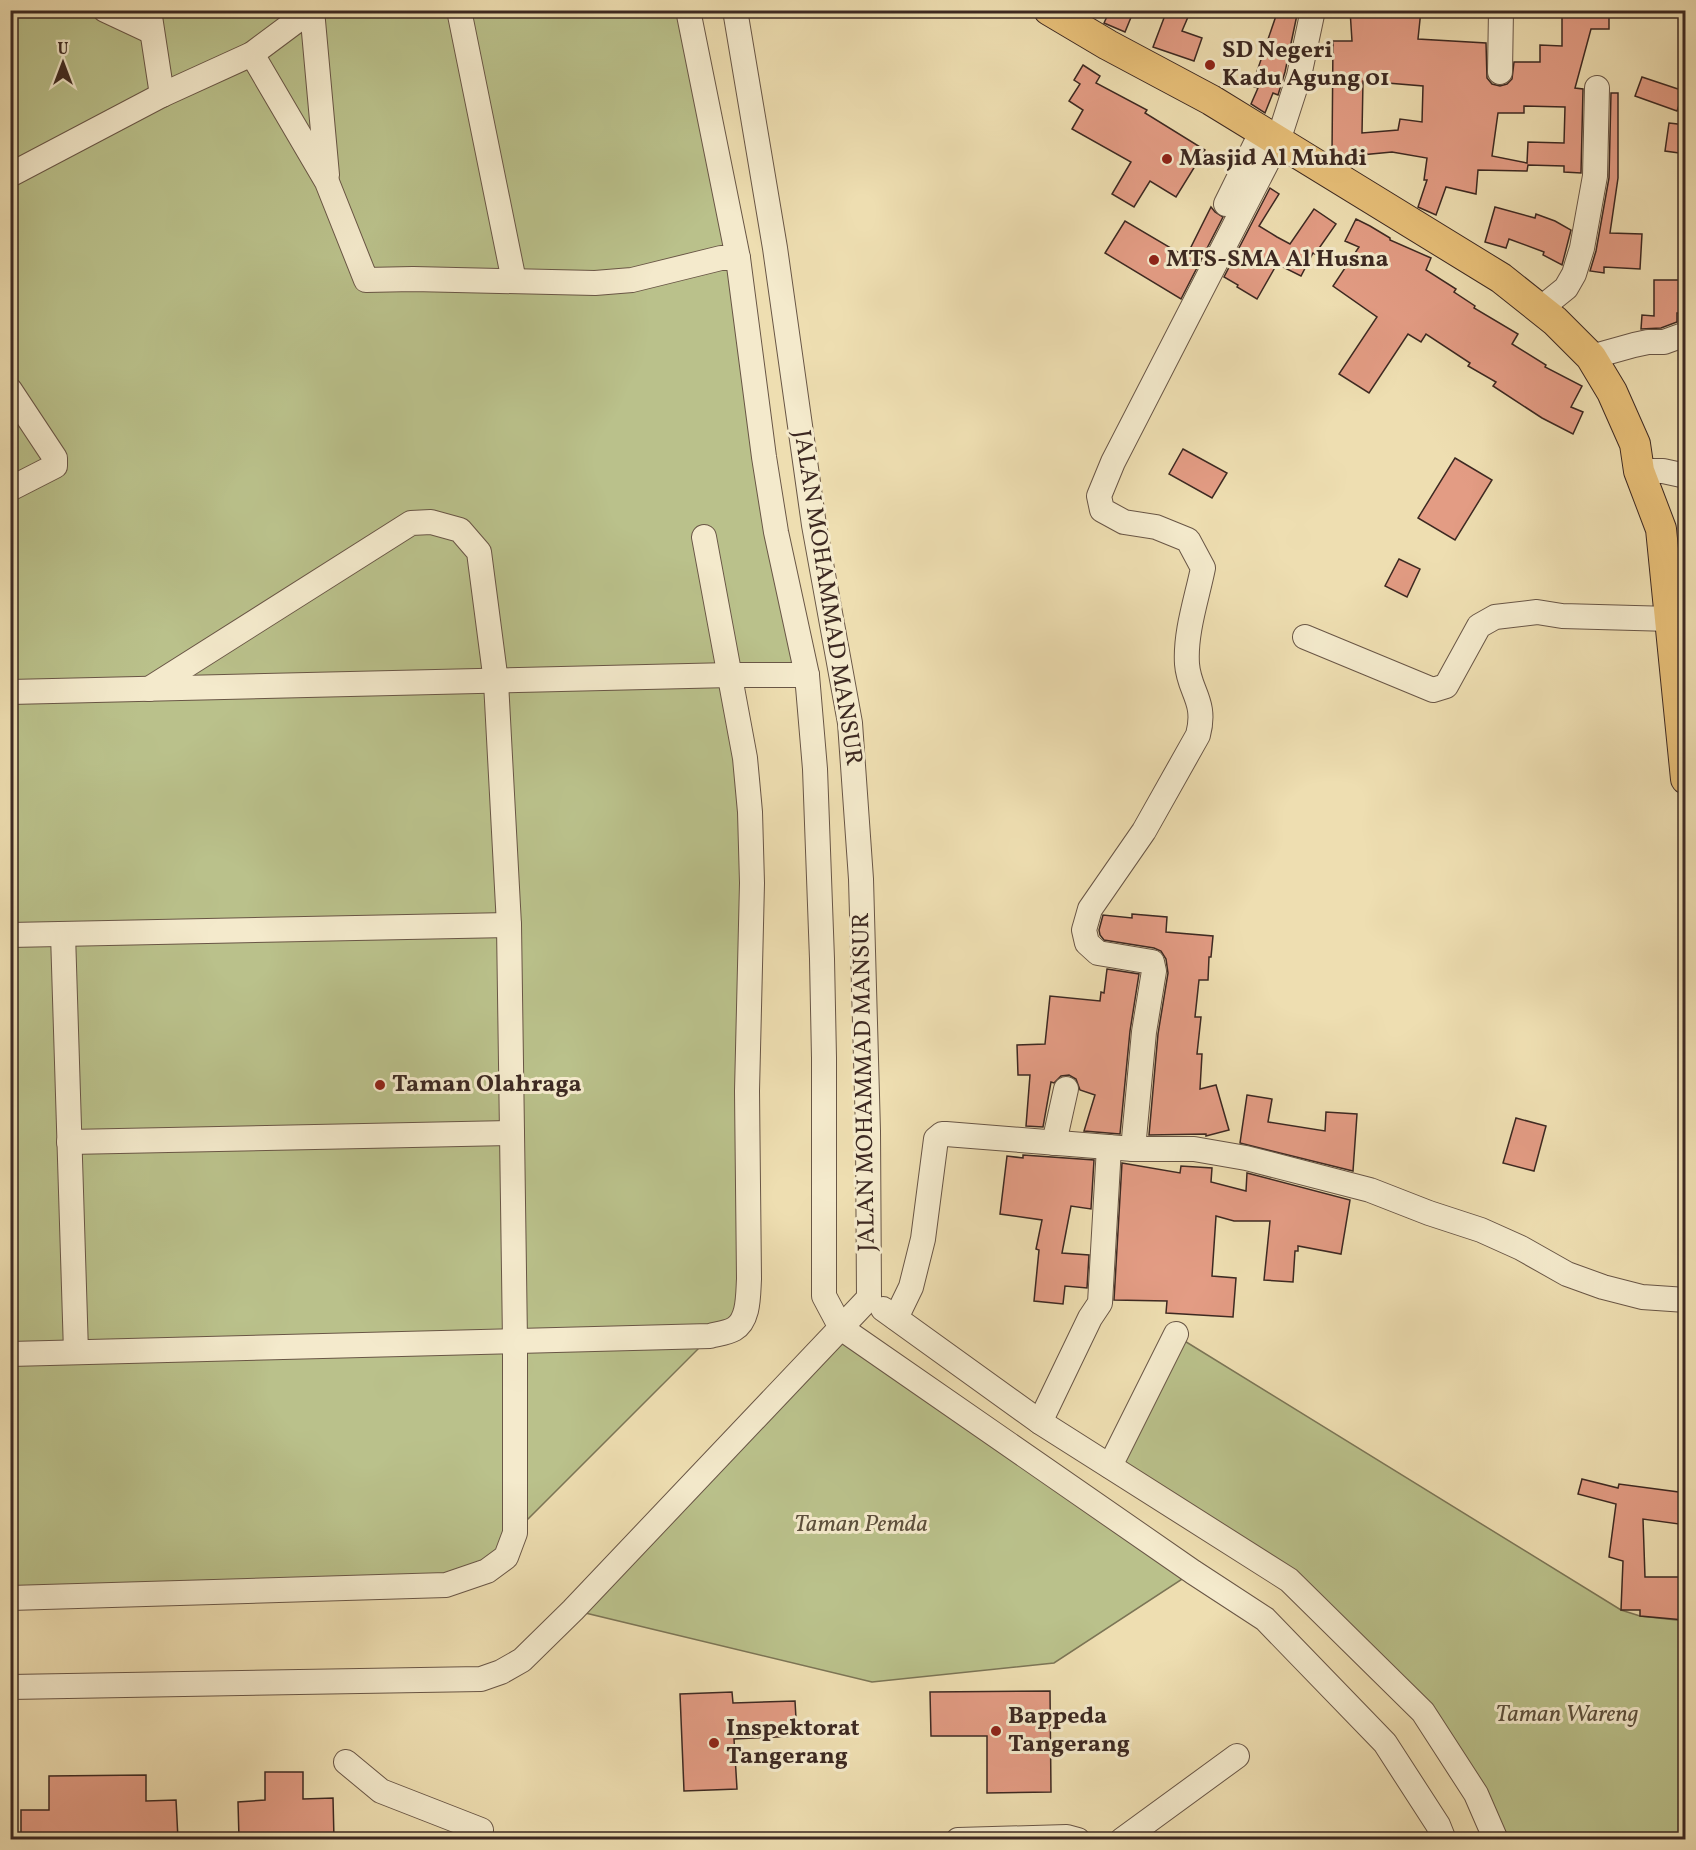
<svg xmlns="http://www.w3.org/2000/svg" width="1696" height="1850" font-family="Vollkorn,serif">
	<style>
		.green { fill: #bac18b; stroke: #7c7556; stroke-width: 1.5 }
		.building { fill: #e39c84; stroke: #3d2922; stroke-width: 1.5; fill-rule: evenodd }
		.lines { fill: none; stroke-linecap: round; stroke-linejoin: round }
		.minor-casing { stroke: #695646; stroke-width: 26 }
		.major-casing { stroke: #3d2922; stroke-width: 32 }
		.minor { stroke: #f4eacc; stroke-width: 24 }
		.major { stroke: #e7bf78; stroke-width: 30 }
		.poi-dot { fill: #8f2418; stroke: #f4eacc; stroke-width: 2 }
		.labels { text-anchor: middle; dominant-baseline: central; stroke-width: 6; stroke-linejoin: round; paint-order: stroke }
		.poi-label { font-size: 24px; font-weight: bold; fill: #3d2922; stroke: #f4eacc; text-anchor: start }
		.street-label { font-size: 24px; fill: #3d2922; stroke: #f4eacc }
		.park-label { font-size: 24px; font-style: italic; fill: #5c4f3c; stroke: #f4eacc }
	</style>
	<rect width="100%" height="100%" fill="#eedeb1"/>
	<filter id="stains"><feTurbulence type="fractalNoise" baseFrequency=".00333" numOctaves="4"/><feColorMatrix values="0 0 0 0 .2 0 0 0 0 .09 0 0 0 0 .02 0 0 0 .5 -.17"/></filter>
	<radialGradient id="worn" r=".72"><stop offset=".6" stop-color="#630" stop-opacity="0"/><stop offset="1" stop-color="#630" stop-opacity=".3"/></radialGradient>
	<g class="green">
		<path d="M10 11H690L807 675H732L743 747 744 1315 710 1337 515 1532 506 1557 446 1585 11 1598Z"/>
		<path d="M841 1328 1193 1572 1054 1663 872 1682 573 1610Z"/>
		<path d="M1183 1340 1621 1610 1640 1616 1685 1621V1839H1496L1423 1712 1289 1580 1115 1469Z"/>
	</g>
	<g class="building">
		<path d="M1110 10H1134L1125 32 1104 23Z"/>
		<path d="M1167 10H1191L1182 31 1202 38 1194 61 1153 47Z"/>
		<path d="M1278 10H1298L1285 72 1278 95 1273 93 1265 113 1251 104 1258 88 1252 86Z"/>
		<path d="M1350 10H1421L1418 39 1486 43 1487 78 1492 84 1500 86 1507 84 1512 79 1514 62H1540V45L1562 46V10H1609V29H1591L1575 88 1583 89 1581 173 1564 172V166L1528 165 1527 171 1478 170 1476 194 1446 187 1436 215 1418 207 1427 180H1424L1427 158 1392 152 1361 155V158H1338L1332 154 1333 41H1352ZM1363 81 1423 86 1422 122 1400 119 1398 130 1362 133ZM1524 106 1565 107 1564 143 1528 142 1527 163 1492 156 1498 113H1524Z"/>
		<path d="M1083 65 1100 76 1096 83 1147 110 1145 113 1205 150 1176 197 1150 181 1134 207 1112 194 1131 162 1072 129 1083 110 1069 101 1080 84 1074 80Z"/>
		<path d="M1642 77 1684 91 1677 111 1635 96Z"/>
		<path d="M1611 93H1618V178L1610 233 1642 234 1640 269 1604 267V273L1590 271 1596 251 1609 178Z"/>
		<path d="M1669 123 1686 125V154L1665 151Z"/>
		<path d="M1270 188 1279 194 1259 226 1277 237 1290 244 1314 209 1336 224 1315 254 1313 253 1301 276 1277 264 1257 299 1237 287 1238 285 1224 277Z"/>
		<path d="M1211 207 1215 212 1223 217 1181 299 1105 253 1125 221 1186 257Z"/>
		<path d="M1495 207 1535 218 1536 214 1555 221 1571 230 1562 265 1543 255 1544 252 1509 239 1506 248 1485 242Z"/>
		<path d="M1356 219 1370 226 1390 238V240L1431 258 1426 270 1456 289 1454 292 1475 306 1474 308 1518 334 1512 344 1546 365 1545 367 1582 386 1571 407 1583 412 1573 434 1542 418 1493 386 1496 382 1468 366 1470 363 1426 334 1421 342 1408 334 1369 393 1339 374 1377 317 1333 286 1359 247 1345 241Z"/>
		<path d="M1654 280H1686V313H1677V322L1661 328 1641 329 1642 315 1654 316Z"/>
		<path d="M1183 449 1227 473 1212 498 1169 474Z"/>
		<path d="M1455 458 1492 480 1455 540 1418 518Z"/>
		<path d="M1399 559 1420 569 1407 597 1385 586Z"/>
		<path d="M1132 914 1167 917 1166 932 1213 936 1211 957H1209L1208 980H1199L1195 1017H1201L1197 1054H1202L1200 1089 1216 1085 1229 1130 1206 1136V1134L1149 1135 1158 1034 1168 973 1166 959 1161 951 1154 948 1104 940 1100 935 1099 930 1103 915 1132 918Z"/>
		<path d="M1107 969 1139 974 1130 1031 1120 1134 1084 1131 1095 1095 1080 1090 1076 1079 1069 1075 1061 1076 1054 1083 1051 1082 1043 1127 1026 1126 1030 1075H1018L1017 1045 1045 1044 1050 996 1100 1001 1101 992 1104 993Z"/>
		<path d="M1247 1095 1272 1099 1268 1122 1325 1131 1326 1112 1357 1114 1353 1171 1240 1143Z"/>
		<path d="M1516 1118 1546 1126 1534 1171 1503 1163Z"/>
		<path d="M1023 1155 1094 1160 1091 1209 1071 1206 1062 1253 1089 1255 1087 1288 1065 1286 1063 1304 1034 1301 1039 1250 1036 1249 1042 1220 1000 1214 1007 1156 1023 1158Z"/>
		<path d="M1122 1163 1180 1173 1181 1166 1212 1168 1211 1182 1246 1191 1247 1173 1350 1200 1341 1254 1298 1246V1251H1295L1293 1282 1264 1280 1270 1221H1234L1216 1216 1212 1276 1236 1278 1233 1317 1166 1313 1167 1301 1114 1300Z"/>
		<path d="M1582 1479 1618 1488 1619 1484 1686 1493V1525L1643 1519 1645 1577H1684V1620L1640 1616V1610H1621L1623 1561 1609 1557 1616 1504 1578 1494Z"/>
		<path d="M1050 1691 1051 1792 987 1793V1736H931L930 1692Z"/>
		<path d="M732 1692 733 1703 795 1701 797 1736 734 1739 737 1789 684 1791 680 1694Z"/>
		<path d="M265 1772H303V1799L333 1798 334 1839H239L238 1802 265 1800Z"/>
		<path d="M146 1775V1801L176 1800 178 1839H21V1810H49V1776Z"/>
	</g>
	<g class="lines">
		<defs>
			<g id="minor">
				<path d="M105 10 152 32"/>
				<path d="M149 10 162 95"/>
				<path d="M312 10 327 175"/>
				<path d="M459 10 514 281"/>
				<path d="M688 10 738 258 764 457 776 532 807 675 815 769 822 959 824 1058V1296L841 1328 1193 1572 1265 1619 1385 1743 1438 1825 1444 1840"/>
				<path d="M735 10 775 248 814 525 850 723 861 879 868 1131 869 1298"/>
				<path d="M252 54 327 182 366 280 413 279 595 283 632 280 721 258H738"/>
				<path d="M1500 72 1501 10"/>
				<path d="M10 175 162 95 252 54 311 10"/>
				<path d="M1226 204 1262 131"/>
				<path d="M1540 309 1566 288 1574 274 1582 248 1595 176 1597 88"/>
				<path d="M1591 357 1634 345 1648 342H1664L1686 334"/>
				<path d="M10 390 55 458V466L10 489"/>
				<path d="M1639 471H1663L1686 476"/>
				<path d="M1305 637 1433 690 1446 686 1479 626 1495 617 1537 612 1562 616 1671 619"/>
				<path d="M10 692 731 675H807"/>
				<path d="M63 934 76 1352"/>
				<path d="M10 935 509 925"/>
				<path d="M69 1142 512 1133"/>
				<path d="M1054 1143 1066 1089"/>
				<path d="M1133 1149 1144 1032 1154 971 1152 962 1098 953 1087 943 1084 930 1090 909 1144 831 1198 735C1207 701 1189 692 1187 664 1185 632 1197 598 1203 568L1188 540 1156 527 1124 522 1102 510 1099 496 1113 462 1278 141 1299 76 1313 10"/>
				<path d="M883 1309 1040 1422 1289 1580 1423 1712 1476 1794 1496 1840"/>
				<path d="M896 1318 911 1287 923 1239 936 1139 942 1134H946L1133 1149H1194L1246 1158 1370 1190 1429 1213 1481 1230 1521 1248 1567 1274 1603 1287 1642 1297 1686 1300"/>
				<path d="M10 1354 710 1336C717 1334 727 1333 734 1329 749 1320 748 1296 749 1279L747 1091 752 883 750 812 745 758 704 537"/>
				<path d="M1040 1422 1090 1318 1100 1303 1109 1147"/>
				<path d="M1110 1466 1176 1334"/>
				<path d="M10 1598 446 1585 487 1571 506 1557 515 1533V1341L509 925 496 682 479 552 460 530 431 522 411 523 149 689"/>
				<path d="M10 1687 481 1679 501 1672 522 1660 573 1610 869 1298"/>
				<path d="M346 1762 381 1791 481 1830 476 1840"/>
				<path d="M958 1840 1067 1837 1078 1840"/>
				<path d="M1122 1840 1237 1756"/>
			</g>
			<path id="major" d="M1049 10 1108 45 1211 100 1501 278 1555 321 1591 357 1612 392 1635 444 1639 471 1661 529 1686 779"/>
		</defs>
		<use href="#minor" class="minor-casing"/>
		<use href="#major" class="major-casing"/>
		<use href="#minor" class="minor"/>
		<use href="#major" class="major"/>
	</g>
	<g class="poi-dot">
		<circle cx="1210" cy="65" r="6"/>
		<circle cx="1167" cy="159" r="6"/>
		<circle cx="1154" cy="260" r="6"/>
		<circle cx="380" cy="1085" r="6"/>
		<circle cx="996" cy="1731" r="6"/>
		<circle cx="714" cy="1743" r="6"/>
	</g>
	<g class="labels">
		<g class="poi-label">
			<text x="1222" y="51">SD Negeri<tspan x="1222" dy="28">Kadu Agung 01</tspan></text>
			<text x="1179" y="159">Masjid Al Muhdi</text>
			<text x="1166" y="260">MTS-SMA Al Husna</text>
			<text x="392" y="1085">Taman Olahraga</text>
			<text x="1008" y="1717">Bappeda<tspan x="1008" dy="28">Tangerang</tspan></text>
			<text x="726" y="1729">Inspektorat<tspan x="726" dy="28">Tangerang</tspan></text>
		</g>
		<g class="street-label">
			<text transform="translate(827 598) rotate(81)">JALAN MOHAMMAD MANSUR</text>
			<text transform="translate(865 1082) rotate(-91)">JALAN MOHAMMAD MANSUR</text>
		</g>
		<g class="park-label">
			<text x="861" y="1525">Taman Pemda</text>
			<text x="1567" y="1715">Taman Wareng</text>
		</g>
	</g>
	<rect width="1696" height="1850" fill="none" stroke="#eedeb1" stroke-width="36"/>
	<rect x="12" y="12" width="1672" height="1826" fill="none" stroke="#3d2922" stroke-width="3"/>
	<rect x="18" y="18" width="1660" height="1814" fill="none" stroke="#3d2922" stroke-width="1.5"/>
	<g transform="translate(63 63)" stroke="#f4eacc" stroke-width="4.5" paint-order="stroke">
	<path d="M0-4.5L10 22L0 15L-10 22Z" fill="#3d2922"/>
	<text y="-9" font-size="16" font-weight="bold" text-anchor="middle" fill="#3d2922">U</text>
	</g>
	<rect width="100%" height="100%" filter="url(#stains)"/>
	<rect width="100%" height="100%" fill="url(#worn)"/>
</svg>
